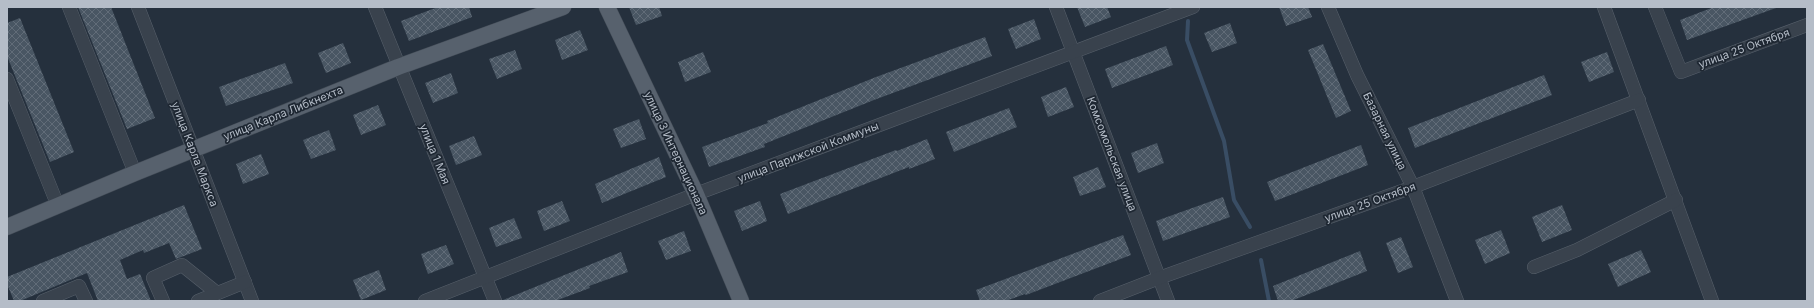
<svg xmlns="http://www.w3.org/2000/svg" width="1814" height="308" font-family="Inter,sans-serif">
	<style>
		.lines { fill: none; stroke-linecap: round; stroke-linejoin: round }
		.stream { stroke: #394d64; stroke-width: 4 }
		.building { fill: url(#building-cross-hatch) }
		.minor-casing { stroke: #57606b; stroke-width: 14 }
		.major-casing { stroke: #424b56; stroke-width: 17 }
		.minor { stroke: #39424d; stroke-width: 13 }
		.major { stroke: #57616d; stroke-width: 16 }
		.labels { text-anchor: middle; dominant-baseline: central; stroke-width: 3.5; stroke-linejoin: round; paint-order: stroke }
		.street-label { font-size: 11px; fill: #b5bdc8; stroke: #1e2732 }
	</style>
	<defs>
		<pattern id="building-cross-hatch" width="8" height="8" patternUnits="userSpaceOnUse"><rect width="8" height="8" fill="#495663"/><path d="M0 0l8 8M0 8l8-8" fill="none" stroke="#616c78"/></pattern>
	</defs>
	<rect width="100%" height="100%" fill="#25303d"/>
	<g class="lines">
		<g class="stream">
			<path d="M1188 21 1187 40 1224 141 1234 200 1250 227"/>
			<path d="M1261 260 1269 301"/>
		</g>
	</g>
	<g class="building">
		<path d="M78 7H111L155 118 127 129Z"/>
		<path d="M438 7H469L472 17 409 41 401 21Z"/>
		<path d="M629 7H659L662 16 636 25Z"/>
		<path d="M1077 7H1107L1111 17 1085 27Z"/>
		<path d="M1279 7H1308L1312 17 1286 26Z"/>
		<path d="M1714 7H1776V8L1687 40 1680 20Z"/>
		<path d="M20 18 74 152 50 162 7 56V23Z"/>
		<path d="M1034 19 1041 39 1016 49 1008 29Z"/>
		<path d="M1230 23 1237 43 1212 52 1204 33Z"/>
		<path d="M580 30 588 50 562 60 555 40Z"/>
		<path d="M985 37 992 56 874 100 764 144 765 147 709 167 702 147 768 123 767 121 876 77Z"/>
		<path d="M343 43 351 63 326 73 318 53Z"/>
		<path d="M1323 44 1351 111 1336 118 1308 50Z"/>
		<path d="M1166 46 1173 65 1112 88 1105 69Z"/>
		<path d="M515 50 522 69 497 79 489 59Z"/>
		<path d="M703 52 711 72 685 82 678 62Z"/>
		<path d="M1607 52 1614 72 1589 82 1581 62Z"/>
		<path d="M285 63 293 83 226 106 219 87Z"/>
		<path d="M451 73 458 93 433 103 425 83Z"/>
		<path d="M1544 75 1552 95 1415 148 1408 128Z"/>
		<path d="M1066 87 1074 107 1048 117 1041 97Z"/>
		<path d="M378 105 386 125 361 135 353 115Z"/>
		<path d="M1009 108 1017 127 954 152 946 132Z"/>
		<path d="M639 119 646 139 621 148 613 129Z"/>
		<path d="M329 130 336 150 311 159 303 140Z"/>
		<path d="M474 136 482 155 456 165 449 146Z"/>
		<path d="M927 139 935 159 909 169V167L788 214 780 194 896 150 897 151Z"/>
		<path d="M1157 143 1164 163 1138 173 1131 153Z"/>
		<path d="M1361 145 1368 165 1275 201 1267 182Z"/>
		<path d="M261 154 269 174 243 184 236 164Z"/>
		<path d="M659 157 666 177 602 203 595 184Z"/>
		<path d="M1098 167 1106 187 1080 196 1073 177Z"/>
		<path d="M1223 197 1230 217 1163 241 1156 221Z"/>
		<path d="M562 201 570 221 544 231 537 211Z"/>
		<path d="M760 201 767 221 742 231 734 211Z"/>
		<path d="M184 205 202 249 176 259 169 243 144 253 143 250 120 260 127 279 140 274 151 301H98L87 273 20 301H14L7 284V277Z"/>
		<path d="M1562 205 1572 230 1542 242 1532 217Z"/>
		<path d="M514 218 522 238 496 247 489 228Z"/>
		<path d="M1501 230 1510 253 1485 264 1475 240Z"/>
		<path d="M684 231 691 251 666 260 658 241Z"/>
		<path d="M1123 235 1131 255 1026 295 1025 294 1006 301H980L976 290Z"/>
		<path d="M1401 237 1413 267 1398 273 1386 243Z"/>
		<path d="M446 245 454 264 428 274 421 254Z"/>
		<path d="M1641 250 1651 272 1618 287 1608 264Z"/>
		<path d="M1360 251 1367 271 1291 301H1278L1273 286Z"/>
		<path d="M621 252 628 272 589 286 590 288 555 301H503V300Z"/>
		<path d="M379 270 386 290 361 300 353 280Z"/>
	</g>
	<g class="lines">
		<defs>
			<g id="minor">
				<path d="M69 7 135 173"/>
				<path d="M138 7 252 301"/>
				<path d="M375 7 495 301"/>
				<path d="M1056 7 1168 301"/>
				<path d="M1328 7 1357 75 1413 187 1457 301"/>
				<path d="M1604 7 1712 301"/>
				<path d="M1655 7 1681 72 1807 25"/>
				<path d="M7 79 58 206"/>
				<path d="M1534 267 1577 250 1676 200"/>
				<path d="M43 301 79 286 86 301"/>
				<path d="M163 301 153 278 182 265 217 293"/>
				<path d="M198 301 245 282"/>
				<path d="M425 301 696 194 1193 7"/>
				<path d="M1100 301 1159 278 1413 187 1639 100"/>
			</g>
			<g id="major">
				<path d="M607 7 696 194 741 301"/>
				<path d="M7 227 135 173 398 67 563 7"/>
			</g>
		</defs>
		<use href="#minor" class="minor-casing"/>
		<use href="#major" class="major-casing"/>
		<use href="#minor" class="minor"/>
		<use href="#major" class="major"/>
	</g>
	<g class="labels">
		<g class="street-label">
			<text transform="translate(1744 48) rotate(-20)">улица 25 Октября</text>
			<text transform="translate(283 113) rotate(-22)">улица Карла Либкнехта</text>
			<text transform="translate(1385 131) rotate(64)">Базарная улица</text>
			<text transform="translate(808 152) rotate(-21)">улица Парижской Коммуны</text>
			<text transform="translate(676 153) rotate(65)">улица 3 Интернационала</text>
			<text transform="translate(195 154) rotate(69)">улица Карла Маркса</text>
			<text transform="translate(435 154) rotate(68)">улица 1 Мая</text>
			<text transform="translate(1112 154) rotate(69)">Комсомольская улица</text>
			<text transform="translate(1370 202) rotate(-20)">улица 25 Октября</text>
		</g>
	</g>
	<rect width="1814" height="308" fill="none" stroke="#b5bdc8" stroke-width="16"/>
</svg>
